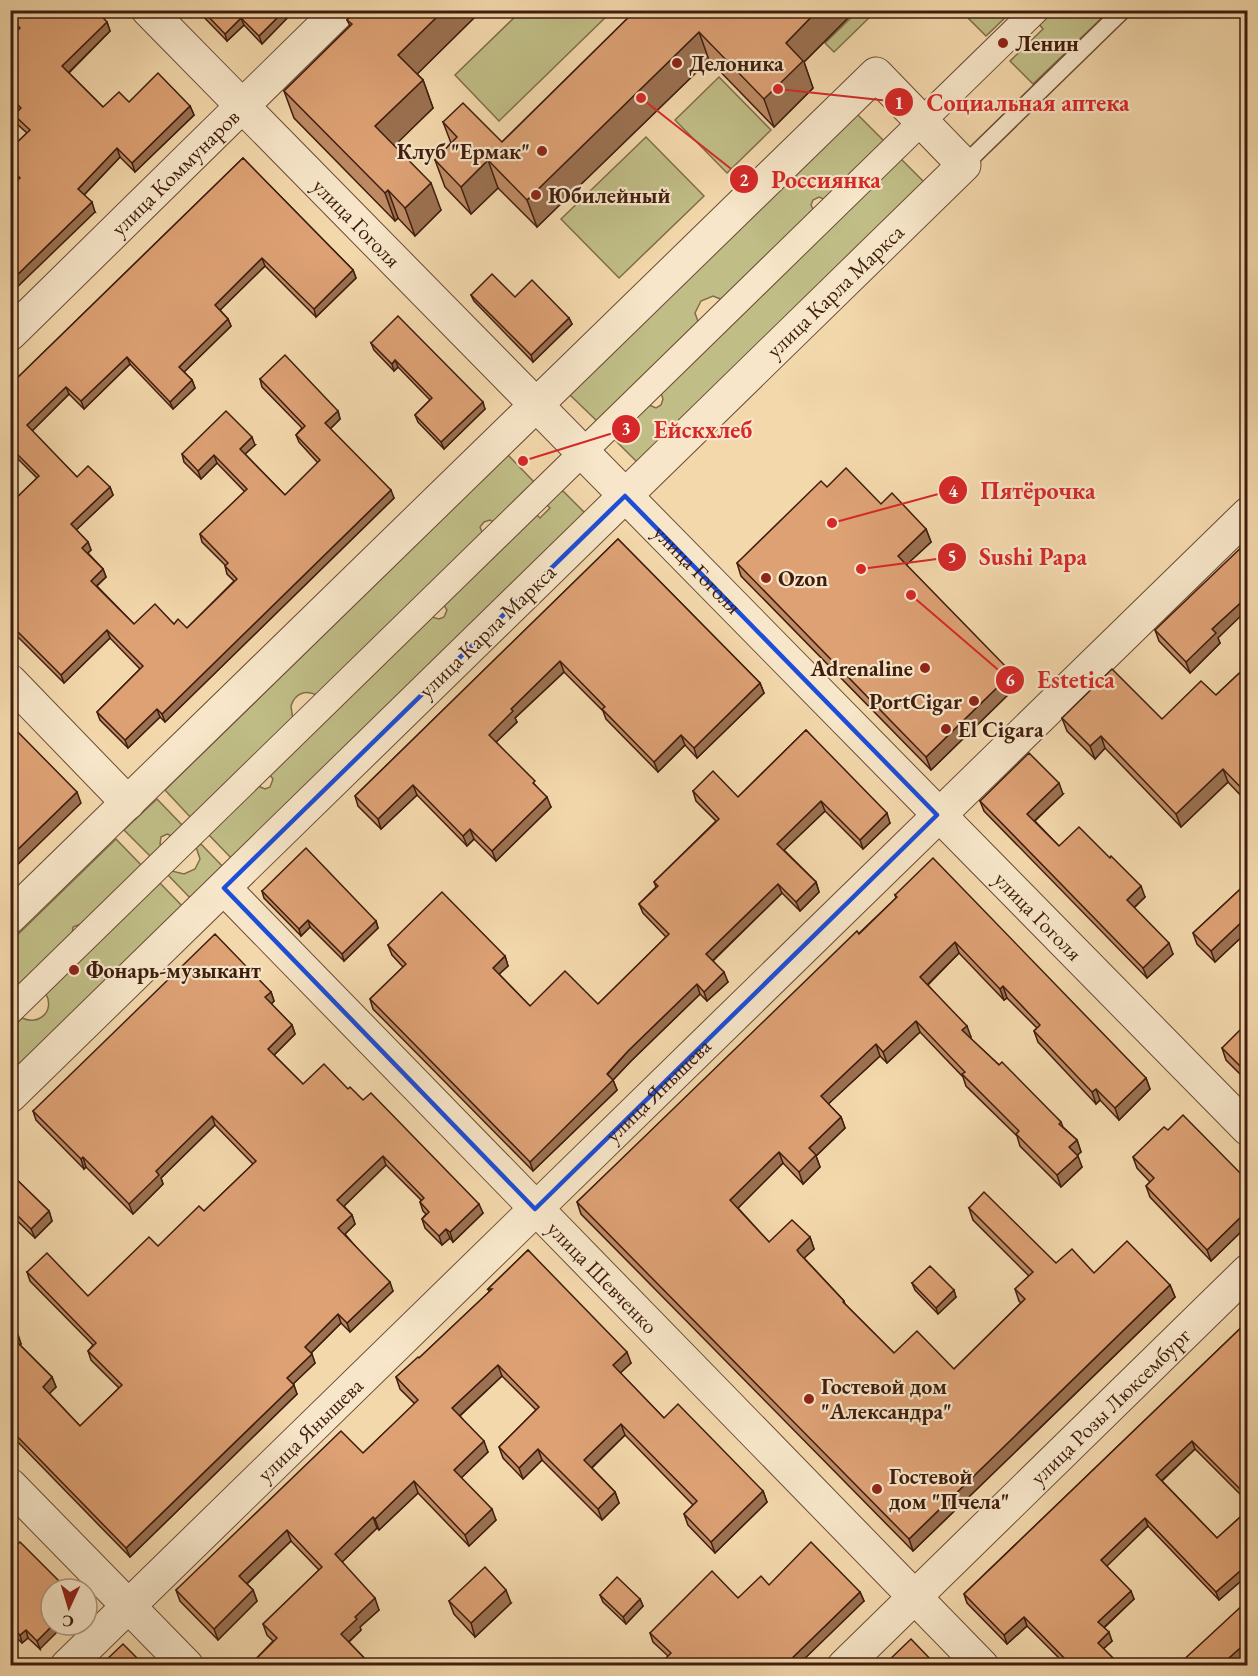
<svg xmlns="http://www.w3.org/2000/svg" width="1258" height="1676" font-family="'EB Garamond',serif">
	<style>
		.green { fill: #c0bd86; stroke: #806d4a; stroke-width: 1.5 }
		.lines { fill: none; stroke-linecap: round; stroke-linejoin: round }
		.service-casing { stroke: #6c4c36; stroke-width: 19 }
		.pedestrian-casing { stroke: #6c4c36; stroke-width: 28 }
		.minor-casing { stroke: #6c4c36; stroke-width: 35 }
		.tertiary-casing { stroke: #6c4c36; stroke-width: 35 }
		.service { stroke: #f7e6c9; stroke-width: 16 }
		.pedestrian { stroke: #f7e6c9; stroke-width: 26 }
		.minor { stroke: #f7e6c9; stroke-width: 33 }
		.tertiary { stroke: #f7e6c9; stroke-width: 33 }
		.wall { fill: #be8a64; stroke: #3f1d0e; stroke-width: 1.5 }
		.shaded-wall { fill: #9b7151; stroke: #3f1d0e; stroke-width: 1.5 }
		.building { fill: #dda174; stroke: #3f1d0e; stroke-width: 1.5 }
		.marked { fill: none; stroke: #1d4ed8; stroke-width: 4.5; stroke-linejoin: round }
		.poi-dot { fill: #8f2418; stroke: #f7e6c9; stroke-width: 2 }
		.labels { text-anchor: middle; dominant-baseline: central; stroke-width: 4.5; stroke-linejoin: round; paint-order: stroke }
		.poi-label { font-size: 22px; font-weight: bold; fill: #3f1d0e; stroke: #f7e6c9; text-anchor: start }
		.street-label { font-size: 22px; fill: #3f1d0e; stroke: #f7e6c9 }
		.leader { fill: none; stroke: #d62828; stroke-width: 2 }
		.callout-dot { fill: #d62828; stroke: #f7e6c9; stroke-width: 2 }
		.mark-label { font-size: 18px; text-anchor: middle; font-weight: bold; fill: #fff }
		.callout-label { font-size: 24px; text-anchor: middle; font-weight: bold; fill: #d62828; stroke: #f7e6c9; stroke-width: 4.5; stroke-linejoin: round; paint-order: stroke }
	</style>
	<rect width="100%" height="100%" fill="#f3d8ac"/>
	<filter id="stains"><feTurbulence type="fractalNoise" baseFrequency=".00333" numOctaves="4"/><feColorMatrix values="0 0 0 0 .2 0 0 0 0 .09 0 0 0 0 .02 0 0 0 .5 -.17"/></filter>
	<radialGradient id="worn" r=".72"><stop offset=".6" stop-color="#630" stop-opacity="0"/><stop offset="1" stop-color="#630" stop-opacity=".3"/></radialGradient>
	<g class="green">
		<path d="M522 10 612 11 499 121 455 75Z"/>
		<path d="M858 11H876L834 52 825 43Z"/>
		<path d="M961 11H1012L986 36Z"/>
		<path d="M1053 11H1109L1033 84 1010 61 1043 29 1039 24Z"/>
		<path d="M719 77 771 130 727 173 675 120Z"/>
		<path d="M857 114 885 142 826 200 819 197 813 200 811 205 814 211 723 300 713 296 701 301 695 313 699 324 598 422 570 395Z"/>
		<path d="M646 137 704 196 619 278 561 219Z"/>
		<path d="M901 159 928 186 641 466 614 439 649 405 656 408 661 405 663 399 661 393Z"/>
		<path d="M508 455 535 483 495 523 490 520 484 522 480 527 483 534 318 696C306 689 295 693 291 706L293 720 192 819 165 790Z"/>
		<path d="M562 490 589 517 235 862 209 835 258 786 265 789 270 787 273 779 270 775 432 617 439 619 444 617 447 610 444 605 537 515 540 518 550 508 547 505Z"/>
		<path d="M157 799 184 827 174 837 167 834 161 837 160 844 162 848 152 858 124 830Z"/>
		<path d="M116 839 143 867 81 924 73 927 72 936 11 996V941Z"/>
		<path d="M201 844 227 871 194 902 168 875 172 871 184 874 195 869 200 859 196 847Z"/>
		<path d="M160 883 186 910 11 1082V1029L22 1018C39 1026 55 1011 46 994Z"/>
	</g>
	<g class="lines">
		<defs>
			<path id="service" d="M964 165 1123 10"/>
			<path id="pedestrian" d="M10 1011 1036 10"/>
			<g id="minor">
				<path id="s1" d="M10 334 340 10"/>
				<path d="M10 681 128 803"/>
				<path id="s2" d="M224 888 982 1666"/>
				<path d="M10 917 876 74 964 165 10 1096"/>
				<path id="s3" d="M67 1666 1248 514"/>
				<path id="s4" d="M844 1666 1248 1271"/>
			</g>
			<g id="tertiary">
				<path id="s5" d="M148 10 1248 1129"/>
				<path d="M10 1485 187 1666"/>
			</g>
		</defs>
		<use href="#service" class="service-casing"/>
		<use href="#pedestrian" class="pedestrian-casing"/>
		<use href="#minor" class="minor-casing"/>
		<use href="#tertiary" class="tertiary-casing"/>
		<use href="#service" class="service"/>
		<use href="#pedestrian" class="pedestrian"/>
		<use href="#minor" class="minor"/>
		<use href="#tertiary" class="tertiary"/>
	</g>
	<g class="wall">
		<path d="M10 10 107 22 110 31 69 73 103 107 129 102 190 106 194 115 135 172 120 157 84 195 95 212 17 181 10 174V149L27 133 17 124 14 115 18 111 10 103V38L17 31 10 24Z"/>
		<path d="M197 10H295L262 44 244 25 227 41Z"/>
		<path d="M357 10H482L417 74 423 80 433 108 394 145 441 210 415 236 398 218 395 221 294 118 284 91 350 26 347 20Z"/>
		<path d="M636 10H856L804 62 813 88 774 127 709 60 537 227 498 188 471 214 445 187 435 160 451 143 443 122 502 142Z"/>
		<path d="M243 158 353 270 356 278 316 317 265 266 220 310 228 319 231 326 184 372 192 380 195 388 173 409 130 364 84 409 69 394 32 431 77 477 110 487 113 495 76 530 88 542 91 550 88 553 103 569 106 577 97 586 134 624H174L187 628 234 581 227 574 225 566V565L202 542 200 534 245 492 217 463 201 479 184 462 182 454 255 445 245 454 285 495 318 463 299 442 296 435 302 428 262 387 260 379 338 411 340 419 330 429 394 498 165 722 160 717 128 748 100 720 97 712 140 669 110 638 64 683 10 629V504L37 478 10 451V385Z"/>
		<path d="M471 295 515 297 569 318 572 324 533 362 474 301Z"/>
		<path d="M371 343 485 409 444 449 418 422 415 415 430 400 398 367 394 371 374 350Z"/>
		<path d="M827 487 881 504 926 529 931 542 906 565 1017 686 931 770 741 576 737 563Z"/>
		<path d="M618 539 760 683 764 693 697 758 685 745 658 772 606 719 603 711 564 672 515 718 517 722 496 742 536 786 551 807 496 861 474 839 467 846 417 795 381 829 358 806 355 796Z"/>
		<path d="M1155 630 1218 638 1220 643 1190 673 1159 641Z"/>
		<path d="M1248 665V803L1228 782 1181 827 1105 748 1095 759 1067 731 1062 718 1162 719 1216 695Z"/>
		<path d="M806 730 890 823 863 849 825 811 784 850 816 882 819 892 800 911 782 893 713 961 728 982 707 1001 700 994 631 1061 613 1080 617 1090 533 1171 373 1009 370 999 403 967 392 955 388 945 505 956 508 966 499 974 530 1006 598 1004 666 937 643 913 639 904 656 887 654 882 716 821 696 801 693 791 738 797Z"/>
		<path d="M1063 794 1035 821 1059 846 1145 897 1134 908 1173 954 1147 978 984 811 980 801Z"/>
		<path d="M1248 882V931L1215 962 1197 944 1193 933Z"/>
		<path d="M262 891 376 921 378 928 344 961 310 927 301 936 264 898Z"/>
		<path d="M895 895 1146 1078 1150 1089 1119 1120 1100 1100 1096 1104 1038 1042 1034 1031 1037 1028 1007 998 1004 1000 959 953 928 985 971 1037 970 1038 1061 1122 1063 1127 1077 1140 1081 1152 1077 1155 1082 1167 1061 1187 1020 1146 1017 1136 966 1086 963 1077 920 1032 887 1063 880 1056 828 1104 841 1117 845 1128 816 1156 820 1167 803 1184 783 1163 738 1208 769 1242 810 1237 814 1249 804 1258 844 1301 845 1304 894 1353 954 1369 1021 1303 1019 1301 1015 1289 1029 1276 973 1220 969 1208 1056 1263 1094 1273 1170 1285 1175 1297 913 1551 581 1214 577 1202 896 898Z"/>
		<path d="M271 992 274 1001 271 1004 292 1025 295 1034 274 1055 303 1084 348 1089 363 1100 483 1213 453 1242 450 1238 442 1245 425 1228 422 1219 426 1214 423 1211 420 1202 421 1200 386 1165 344 1206 352 1215 355 1224 345 1234 393 1291 350 1332 341 1323 311 1353 315 1363 293 1384 297 1394 130 1557 11 1435 10 1328 18 1335 21 1344 20 1345 52 1377 56 1387 49 1393 80 1426 119 1388 91 1360 88 1351 93 1345 30 1281 27 1272 88 1296 158 1246 204 1211 253 1164 215 1125 161 1178 163 1184 133 1214 86 1167 84 1169 36 1120 33 1111Z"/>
		<path d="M1248 1037V1082L1226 1060 1222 1048Z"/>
		<path d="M1168 1130 1248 1181V1225L1211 1261 1150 1197 1146 1186 1150 1182 1137 1168 1133 1157Z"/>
		<path d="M10 1173 49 1211 52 1221 35 1238 12 1216 10 1217Z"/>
		<path d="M528 1250 631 1363 620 1373 664 1418 763 1491 767 1502 715 1553 688 1525 684 1514 693 1505 625 1435 592 1468 615 1492 619 1503 602 1520 542 1460 523 1479 503 1458 499 1447 536 1410 502 1376 460 1416 488 1452 461 1478 496 1520 469 1546 418 1493 379 1530 377 1528 342 1562 379 1610 360 1627 361 1630 349 1642 368 1662 370 1665H250L273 1641 267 1635 263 1624 319 1570 291 1541 247 1584 253 1590 257 1601 218 1640 180 1601 176 1590 363 1453 415 1404 400 1389 396 1377 419 1358 489 1292 488 1289Z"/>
		<path d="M912 1283 956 1297 938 1314 915 1290Z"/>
		<path d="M1248 1321V1502L1195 1449 1162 1481 1217 1538 1248 1510V1575L1219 1600 1148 1526 1106 1566 1134 1599 1104 1628 1112 1641 1103 1649 1120 1665H1066L1027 1626 1007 1644 967 1603 964 1594Z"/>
		<path d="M10 1551 40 1649 28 1638 22 1643 10 1631Z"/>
		<path d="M769 1585 860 1592 864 1601 668 1656 653 1642 650 1633Z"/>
		<path d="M600 1595 640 1599 643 1606 626 1624 603 1602Z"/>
		<path d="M449 1601 511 1603 475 1637 454 1614Z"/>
	</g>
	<g class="shaded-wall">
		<path d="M285 10H295L262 44 259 36Z"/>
		<path d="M444 10H482L408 83 398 55Z"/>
		<path d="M818 10H856L804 62 813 88 774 127 764 99 786 43Z"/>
		<path d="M241 18 244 25 227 41 225 34Z"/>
		<path d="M107 22 110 31 66 75 62 66Z"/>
		<path d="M699 32 709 60 537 227 527 200Z"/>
		<path d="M423 80 433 108 386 154 375 126Z"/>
		<path d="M190 106 194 115 135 172 132 163Z"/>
		<path d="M117 148 120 157 81 198 78 189Z"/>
		<path d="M488 160 498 188 471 214 461 187Z"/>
		<path d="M431 183 441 210 415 236 405 208Z"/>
		<path d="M388 190 398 218 395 221 385 193Z"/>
		<path d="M92 202 95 212 10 294V282Z"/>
		<path d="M262 258 265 266 218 312 215 305Z"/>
		<path d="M353 270 356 278 316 317 314 309Z"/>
		<path d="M569 318 572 324 533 362 531 355Z"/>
		<path d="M228 319 231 326 182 374 179 367Z"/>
		<path d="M127 357 130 364 84 409 81 401Z"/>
		<path d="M395 360 398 367 394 371 392 364Z"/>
		<path d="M192 380 195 388 173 409 170 402Z"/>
		<path d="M66 387 69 394 30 433 27 425Z"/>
		<path d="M483 402 485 409 444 449 441 442Z"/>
		<path d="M338 411 340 419 328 431 325 423Z"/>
		<path d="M252 437 255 445 243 456 240 449Z"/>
		<path d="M214 455 217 463 201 479 198 471Z"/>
		<path d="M110 487 113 495 74 532 71 524Z"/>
		<path d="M391 490 394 498 165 722 162 714Z"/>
		<path d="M926 529 931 542 902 569 898 556Z"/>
		<path d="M88 542 91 550 85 555 82 548Z"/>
		<path d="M103 569 106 577 94 588 91 581Z"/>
		<path d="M1248 596V609L1218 638 1220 643 1190 673 1186 662 1212 629Z"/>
		<path d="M107 630 110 638 64 683 61 675Z"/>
		<path d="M560 661 564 672 515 718 517 722 493 745 489 735 511 709Z"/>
		<path d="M1012 673 1017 686 931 770 926 757Z"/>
		<path d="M760 683 764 693 697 758 694 748Z"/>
		<path d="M157 709 160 717 128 748 125 740Z"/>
		<path d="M681 735 685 745 658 772 654 762Z"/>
		<path d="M1101 736 1105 748 1095 759 1090 746Z"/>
		<path d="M1223 769 1228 782 1181 827 1176 814Z"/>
		<path d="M1059 783 1063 794 1031 824 1027 814Z"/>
		<path d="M413 785 417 795 381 829 378 819Z"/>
		<path d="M77 792 81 803 10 872V857Z"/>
		<path d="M547 797 551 807 496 861 492 851Z"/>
		<path d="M821 801 825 811 781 853 777 844Z"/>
		<path d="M887 813 890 823 863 849 860 840Z"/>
		<path d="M470 829 474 839 467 846 463 836Z"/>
		<path d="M816 882 819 892 800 911 796 902Z"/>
		<path d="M778 884 782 893 710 963 706 954Z"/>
		<path d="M1141 886 1145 897 1130 911 1127 900Z"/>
		<path d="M1248 916V931L1215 962 1211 951Z"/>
		<path d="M308 920 310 927 301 936 299 929Z"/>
		<path d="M376 921 378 928 344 961 342 954Z"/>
		<path d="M955 942 959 953 924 988 920 977Z"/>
		<path d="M1169 943 1173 954 1147 978 1143 968Z"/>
		<path d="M505 956 508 966 496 977 493 968Z"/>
		<path d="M724 972 728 982 707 1001 704 992Z"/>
		<path d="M697 984 700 994 631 1061 613 1080 617 1090 533 1171 530 1162 628 1051Z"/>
		<path d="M1003 986 1007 998 1004 1000 1000 989Z"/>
		<path d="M271 992 274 1001 268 1007 265 997Z"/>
		<path d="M916 1021 920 1032 887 1063 883 1052Z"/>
		<path d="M292 1025 295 1034 271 1058 268 1049Z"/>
		<path d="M967 1026 971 1037 966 1042 962 1030Z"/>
		<path d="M876 1044 880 1056 825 1107 821 1096Z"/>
		<path d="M1146 1078 1150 1089 1119 1120 1115 1108Z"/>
		<path d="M1096 1089 1100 1100 1096 1104 1092 1092Z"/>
		<path d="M212 1116 215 1125 161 1178 163 1184 133 1214 129 1204 156 1171Z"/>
		<path d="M841 1117 845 1128 816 1156 820 1167 803 1184 799 1172 809 1148Z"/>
		<path d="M1077 1140 1081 1152 1074 1158 1069 1147Z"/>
		<path d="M779 1152 783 1163 734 1212 730 1200Z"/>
		<path d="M383 1156 386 1165 341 1209 337 1200Z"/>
		<path d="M1078 1156 1082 1167 1061 1187 1057 1175Z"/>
		<path d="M83 1157 86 1167 84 1169 81 1159Z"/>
		<path d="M479 1204 483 1213 453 1242 450 1232Z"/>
		<path d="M1248 1210V1225L1211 1261 1207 1250Z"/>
		<path d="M49 1211 52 1221 35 1238 31 1229Z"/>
		<path d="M352 1215 355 1224 342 1237 338 1228Z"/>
		<path d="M446 1229 450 1238 442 1245 439 1236Z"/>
		<path d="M810 1237 814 1249 801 1261 797 1250Z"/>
		<path d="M390 1282 393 1291 350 1332 347 1323Z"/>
		<path d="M1170 1285 1175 1297 913 1551 909 1539Z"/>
		<path d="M954 1290 956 1297 938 1314 936 1308Z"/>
		<path d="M338 1314 341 1323 308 1356 305 1347Z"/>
		<path d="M18 1335 21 1344 17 1348 14 1339Z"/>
		<path d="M627 1352 631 1363 617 1376 613 1365Z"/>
		<path d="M312 1354 315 1363 290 1387 287 1378Z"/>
		<path d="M498 1365 502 1376 456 1419 452 1408Z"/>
		<path d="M52 1377 56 1387 47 1396 43 1387Z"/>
		<path d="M294 1385 297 1394 130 1557 126 1548Z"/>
		<path d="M621 1424 625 1435 588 1471 584 1460Z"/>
		<path d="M484 1441 488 1452 458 1481 454 1470Z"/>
		<path d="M1192 1441 1195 1449 1159 1483 1156 1475Z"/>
		<path d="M538 1449 542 1460 523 1479 519 1468Z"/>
		<path d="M414 1481 418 1493 379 1530 375 1519Z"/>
		<path d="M763 1491 767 1502 715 1553 711 1542Z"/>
		<path d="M615 1492 619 1503 602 1520 598 1509Z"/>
		<path d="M492 1509 496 1520 469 1546 465 1535Z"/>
		<path d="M373 1517 377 1528 339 1565 335 1554Z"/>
		<path d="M1145 1518 1148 1526 1104 1569 1101 1560Z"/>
		<path d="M287 1530 291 1541 243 1587 239 1576Z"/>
		<path d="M1248 1564V1575L1219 1600 1216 1592Z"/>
		<path d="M253 1590 257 1601 218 1640 214 1629Z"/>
		<path d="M506 1590 511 1603 475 1637 471 1623Z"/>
		<path d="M1131 1591 1134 1599 1101 1630 1098 1622Z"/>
		<path d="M860 1592 864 1601 798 1665H785Z"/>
		<path d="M375 1598 379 1610 360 1627 361 1630 345 1645 341 1634 355 1617Z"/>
		<path d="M640 1599 643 1606 626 1624 623 1617Z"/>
		<path d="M1024 1617 1027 1626 1007 1644 1004 1635Z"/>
		<path d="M53 1625H64L40 1649 37 1641Z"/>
		<path d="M26 1630 28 1638 22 1643 20 1635Z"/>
		<path d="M1109 1632 1112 1641 1101 1651 1098 1643Z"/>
		<path d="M1248 1641V1658L1240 1665H1221Z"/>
	</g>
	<g class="building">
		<path d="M10 10H96L107 22 62 66 103 107 119 92 129 102 158 73 190 106 132 163 117 148 78 189 92 202 10 282V187L20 178 10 168V149L30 130 14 115 21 108 10 97V38L20 28 10 18Z"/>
		<path d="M202 10H285L259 36 241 18 225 34Z"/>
		<path d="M357 10H444L398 55 423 80 375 126 431 183 405 208 388 190 385 193 284 91 352 24 347 20Z"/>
		<path d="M636 10H818L786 43 803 61 764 99 699 32 527 200 488 160 461 187 435 160 457 137 443 122 463 103 502 142Z"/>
		<path d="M243 158 353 270 314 309 262 258 215 305 228 319 179 367 192 380 170 402 127 357 81 401 66 387 27 425 77 477 88 466 110 487 71 524 88 542 82 548 103 569 91 581 134 624 155 604 174 624 178 619 187 628 237 579 225 566 228 563 200 534 247 489 214 455 198 471 182 454 226 411 252 437 240 449 285 495 320 460 296 435 305 426 260 379 285 355 338 411 325 423 391 490 162 714 157 709 125 740 97 712 143 666 107 630 61 675 10 624V504L39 476 10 447V385Z"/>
		<path d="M492 274 515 297 532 280 569 318 531 355 471 295Z"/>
		<path d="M398 316 483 402 441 442 415 415 432 398 395 360 392 364 371 343Z"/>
		<path d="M846 468 881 504 892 493 926 529 898 556 1012 673 926 757 737 563 821 481 827 487Z"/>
		<path d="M618 539 760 683 694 748 681 735 654 762 602 709 605 707 560 661 511 709 513 711 489 735 535 781 533 783 547 797 492 851 470 829 463 836 413 785 378 819 355 796Z"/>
		<path d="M1248 541V596L1212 629 1216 633 1186 662 1155 630Z"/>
		<path d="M1248 665V795L1223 769 1176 814 1101 736 1090 746 1062 718 1112 669 1162 719 1201 681 1216 695Z"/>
		<path d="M10 724 77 792 10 857Z"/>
		<path d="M806 730 887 813 860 840 821 801 777 844 816 882 796 902 778 884 706 954 724 972 704 992 697 984 628 1051 607 1074 613 1080 530 1162 370 999 406 964 388 945 442 892 505 956 493 968 530 1006 565 971 598 1004 669 934 639 904 658 886 654 882 719 819 693 791 713 771 738 797Z"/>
		<path d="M1029 753 1059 783 1027 814 1059 846 1079 827 1110 858 1111 856 1141 886 1127 900 1169 943 1143 968 980 801Z"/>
		<path d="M306 848 376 921 342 954 308 920 299 929 262 891Z"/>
		<path d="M933 858 1146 1078 1115 1108 1096 1089 1092 1092 1034 1031 1040 1025 1003 986 1000 989 955 942 920 977 967 1026 962 1030 999 1065 1002 1062 1061 1122 1059 1124 1077 1140 1069 1147 1078 1156 1057 1175 1016 1134 1019 1131 962 1074 965 1072 916 1021 883 1052 876 1044 821 1096 841 1117 809 1148 816 1155 799 1172 779 1152 730 1200 769 1242 792 1220 810 1237 797 1250 799 1253 844 1301 843 1302 894 1353 917 1331 954 1369 1025 1299 1015 1289 1033 1272 969 1208 984 1192 1056 1263 1072 1249 1094 1273 1127 1241 1170 1285 909 1539 577 1202 857 931 859 934 897 897 895 895Z"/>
		<path d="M1248 882V916L1211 951 1193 933Z"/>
		<path d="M215 934 271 992 265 997 292 1025 268 1049 303 1084 324 1064 348 1089 350 1087 363 1100 371 1093 479 1204 450 1232 446 1229 439 1236 422 1219 429 1212 420 1202 424 1198 383 1156 337 1200 352 1215 338 1228 390 1282 347 1323 338 1314 305 1347 312 1354 287 1378 294 1385 126 1548 10 1429V1328L18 1335 14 1339 52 1377 43 1387 80 1426 122 1385 88 1351 96 1343 27 1272 47 1253 88 1296 149 1237 158 1246 199 1206 204 1211 256 1161 212 1116 156 1171 159 1175 129 1204 83 1157 81 1159 33 1111Z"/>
		<path d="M1240 1030 1248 1037V1074L1222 1048Z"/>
		<path d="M1183 1115 1248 1181V1210L1207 1250 1146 1186 1154 1178 1133 1157 1164 1127 1168 1130Z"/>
		<path d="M10 1173 49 1211 31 1229 10 1208Z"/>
		<path d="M528 1250 627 1352 613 1365 664 1418 678 1404 763 1491 711 1542 684 1514 697 1501 621 1424 584 1460 615 1492 598 1509 538 1449 519 1468 499 1447 539 1407 498 1365 452 1408 484 1441 454 1470 492 1509 465 1535 414 1481 375 1519 373 1517 335 1554 375 1598 355 1617 357 1619 341 1634 368 1662 364 1665H250L277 1638 263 1624 322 1567 287 1530 239 1576 253 1590 214 1629 176 1590 341 1431 363 1453 418 1400 396 1377 418 1357 419 1358 492 1289H488Z"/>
		<path d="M930 1266 954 1290 936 1308 912 1283Z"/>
		<path d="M1248 1321V1497L1192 1441 1156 1475 1217 1538 1248 1510V1564L1216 1592 1145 1518 1101 1560 1131 1591 1098 1622 1109 1632 1098 1643 1120 1665H1071L1024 1617 1004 1635 964 1594Z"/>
		<path d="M20 1542 67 1589H51V1625H53L37 1641 26 1630 20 1635 10 1626V1551Z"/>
		<path d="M811 1542 860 1592 785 1665H659L671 1653 650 1633 712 1571 738 1598 761 1576 769 1585Z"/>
		<path d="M485 1567 506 1590 471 1623 449 1601Z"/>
		<path d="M617 1577 640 1599 623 1617 600 1595Z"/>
		<path d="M1246 1602 1248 1604V1641L1221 1665H1178Z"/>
		<path d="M911 1639 936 1665H884Z"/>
		<path d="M123 1644 144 1665H101Z"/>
		<path d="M1158 1660 1164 1665H1152Z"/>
	</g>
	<path class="marked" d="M625 496 937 815 535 1209 224 888Z"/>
	<g class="poi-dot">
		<circle cx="1003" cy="43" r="6"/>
		<circle cx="677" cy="63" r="6"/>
		<circle cx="542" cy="151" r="6"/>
		<circle cx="536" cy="195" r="6"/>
		<circle cx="766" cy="578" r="6"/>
		<circle cx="925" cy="668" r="6"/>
		<circle cx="974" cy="701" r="6"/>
		<circle cx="946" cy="729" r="6"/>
		<circle cx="74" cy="970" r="6"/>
		<circle cx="809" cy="1399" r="6"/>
		<circle cx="877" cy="1489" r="6"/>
	</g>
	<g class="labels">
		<g class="poi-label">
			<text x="1015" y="43">Ленин</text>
			<text x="689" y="63">Делоника</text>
			<text x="530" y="151" text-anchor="end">Клуб "Ермак"</text>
			<text x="548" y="195">Юбилейный</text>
			<text x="778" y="578">Ozon</text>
			<text x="913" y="668" text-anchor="end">Аdrenaline</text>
			<text x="962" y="701" text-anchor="end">PortCigar</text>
			<text x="958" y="729">El Cigara</text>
			<text x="86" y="970">Фонарь-музыкант</text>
			<text x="821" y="1386">Гостевой дом<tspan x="821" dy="25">"Александра"</tspan></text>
			<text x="889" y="1476">Гостевой<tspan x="889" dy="25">дом "Пчела"</tspan></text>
		</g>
		<g class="street-label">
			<text stroke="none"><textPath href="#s1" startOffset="231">улица Коммунаров</textPath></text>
			<text stroke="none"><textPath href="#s5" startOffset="298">улица Гоголя</textPath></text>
			<text transform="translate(835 291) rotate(-44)">улица Карла Маркса</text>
			<text stroke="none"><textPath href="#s5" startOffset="784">улица Гоголя</textPath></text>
			<text transform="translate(487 631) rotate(-44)">улица Карла Маркса</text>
			<text stroke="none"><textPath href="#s5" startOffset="1270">улица Гоголя</textPath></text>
			<text stroke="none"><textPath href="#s3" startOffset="825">улица Янышева</textPath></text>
			<text stroke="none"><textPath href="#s2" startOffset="543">улица Шевченко</textPath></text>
			<text stroke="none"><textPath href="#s4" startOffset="372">улица Розы Люксембург</textPath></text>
			<text stroke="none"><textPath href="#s3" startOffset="339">улица Янышева</textPath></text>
		</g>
	</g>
	<path class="leader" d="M778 89L899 102M641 98L744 179M523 461L626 429M832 523L953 490M861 569L952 557M911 595L1010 680"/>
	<g class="callout-dot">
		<circle cx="778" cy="89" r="6"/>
		<circle cx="641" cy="98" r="6"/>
		<circle cx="523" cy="461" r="6"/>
		<circle cx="832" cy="523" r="6"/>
		<circle cx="861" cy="569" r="6"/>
		<circle cx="911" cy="595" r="6"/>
		<circle cx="899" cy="102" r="15"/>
		<circle cx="744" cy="179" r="15"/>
		<circle cx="626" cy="429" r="15"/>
		<circle cx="953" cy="490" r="15"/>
		<circle cx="952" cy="557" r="15"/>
		<circle cx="1010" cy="680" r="15"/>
	</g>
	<g class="mark-label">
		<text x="899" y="109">1</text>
		<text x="744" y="186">2</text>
		<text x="626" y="435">3</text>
		<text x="953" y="497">4</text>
		<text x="952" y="563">5</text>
		<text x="1010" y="686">6</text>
	</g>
	<g class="callout-label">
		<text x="1028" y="111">Социальная аптека</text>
		<text x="826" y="188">Россиянка</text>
		<text x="703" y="438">Ейскхлеб</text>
		<text x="1038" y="499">Пятёрочка</text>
		<text x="1033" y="565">Sushi Papa</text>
		<text x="1076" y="688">Estetica</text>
	</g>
	<rect width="1258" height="1676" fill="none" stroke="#f3d8ac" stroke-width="36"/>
	<rect x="12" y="12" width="1234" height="1652" fill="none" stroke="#3f1d0e" stroke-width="3"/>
	<rect x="18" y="18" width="1222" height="1640" fill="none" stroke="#3f1d0e" stroke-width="1.5"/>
	<g transform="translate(69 1607) rotate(184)"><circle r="28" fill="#f7e6c9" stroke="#ad967e" stroke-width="1.5"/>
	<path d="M0-4.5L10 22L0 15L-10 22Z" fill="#8f2418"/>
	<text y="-9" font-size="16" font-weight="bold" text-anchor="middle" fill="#3f1d0e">С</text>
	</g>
	<rect width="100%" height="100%" filter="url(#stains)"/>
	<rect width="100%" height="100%" fill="url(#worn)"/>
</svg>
